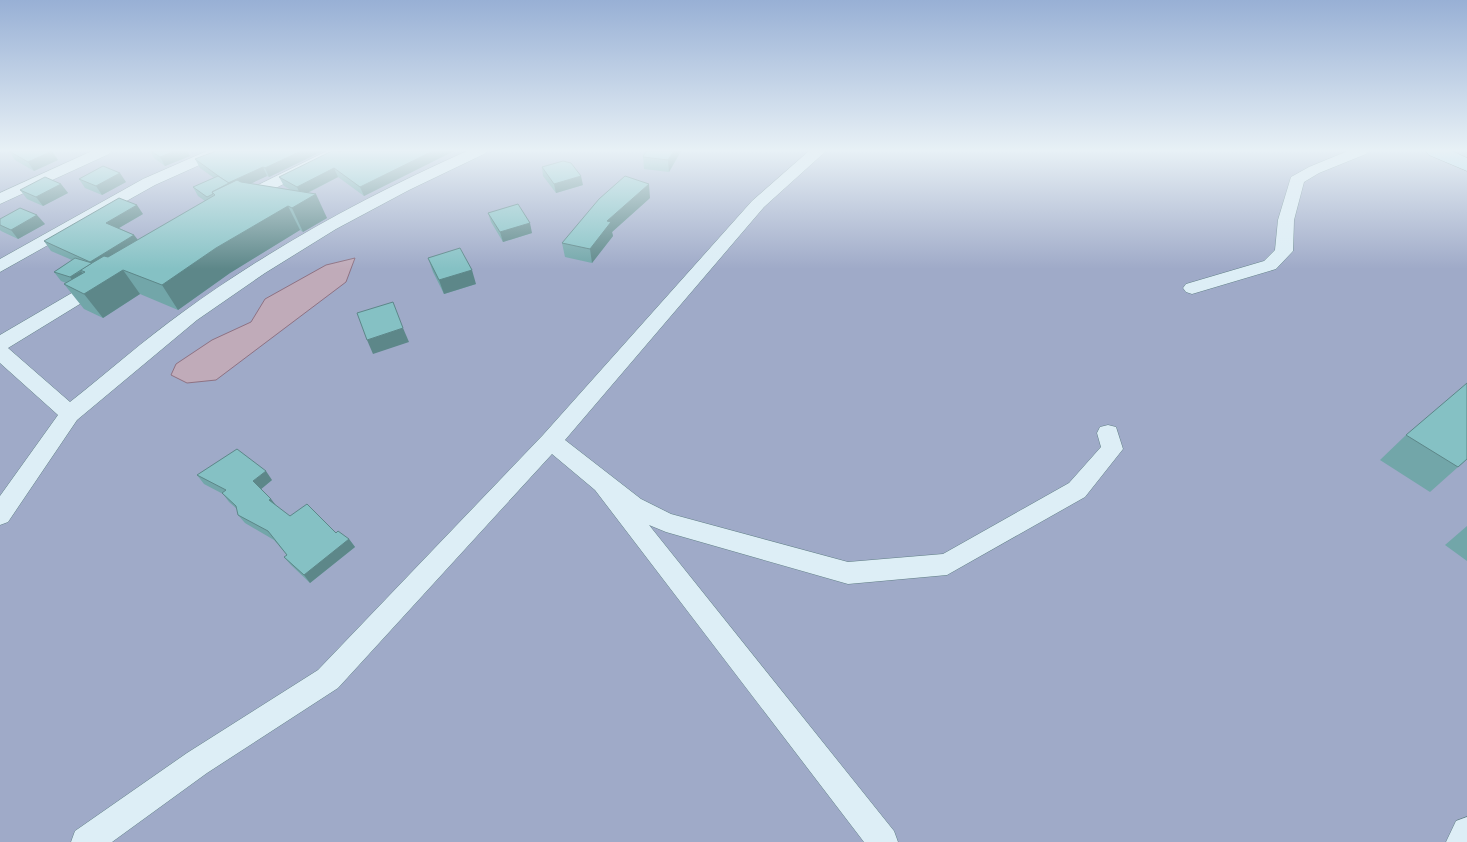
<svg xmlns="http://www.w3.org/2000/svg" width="1467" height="842" font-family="'Source Serif 4',serif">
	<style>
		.green { fill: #9faac8 }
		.water { fill: #c0abb9; stroke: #8e7283 }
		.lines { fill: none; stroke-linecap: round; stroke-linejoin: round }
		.minor-casing { stroke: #618086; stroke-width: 1 }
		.major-casing { stroke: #345154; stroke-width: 1 }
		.minor { fill: #ddeef6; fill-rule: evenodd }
		.major { fill: #a8d4e9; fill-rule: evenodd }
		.wall { fill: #72a6a9 }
		.shaded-wall { fill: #5d8789 }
		.building { fill: #85c1c4; stroke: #5d8789 }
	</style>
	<rect width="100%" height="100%" fill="#cbe0eb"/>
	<rect class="green" x="0" y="151" width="1467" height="691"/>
	<path class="water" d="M355 258 346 282 216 380 187 383 171 375 176 364 212 340 251 322 265 299 326 265Z"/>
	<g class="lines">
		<defs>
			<g id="minor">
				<path d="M92 151H112L109 154 0 204V193Z"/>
				<path d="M207 151H227L224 154 155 185 0 272V259L143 179Z"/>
				<path d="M327 151H346L343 154 246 203H234L232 200 234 197Z"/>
				<path d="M467 151H487L484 154 409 190 336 229 265 273 197 320 77 420 8 522 0 525V496L58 415 0 363V335L94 280H106L109 284 106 288 8 348 70 402C108 372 144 340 183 312 271 248 368 195 467 151Z"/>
				<path d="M809 151H826L764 207 565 440 641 499 671 514 848 562 943 554 1069 483 1101 447 1097 433 1100 427 1108 425 1116 427 1123 449 1085 497 947 575 848 584 666 532 649 525 894 831 898 842H864L595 490 552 454 338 688 207 773 112 842H71L75 831 187 753 318 670 543 435 752 201Z"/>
				<path d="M1348 151H1369L1366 154 1319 173 1304 182 1294 220 1293 251 1276 269 1192 294 1186 292 1183 288 1186 284 1264 261 1275 250 1278 220 1291 177 1309 167Z"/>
				<path d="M1467 817V842H1446L1456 821Z"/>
			</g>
			<path id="major" d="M1426 151H1452L1467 158V171L1429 155Z"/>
		</defs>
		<use href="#minor" class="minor-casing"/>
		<use href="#major" class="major-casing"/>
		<use href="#minor" class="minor"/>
		<use href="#major" class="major"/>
	</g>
	<g class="wall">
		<path d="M9 151 58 160 34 171 15 160Z"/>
		<path d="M150 151H187L190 156 165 166 154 158Z"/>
		<path d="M323 151 269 177 267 176 250 184 291 190 284 186 279 177 339 152 454 151 364 196 338 177 308 193 327 218 303 232 300 230 230 273 178 310 140 294 103 318 84 309 64 284 66 283 61 281 54 272 72 260 51 251 44 241 143 214 119 228 134 235 138 240 205 201 198 196 193 187 214 178 200 168 195 159Z"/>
		<path d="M681 151 669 172 644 169 643 157Z"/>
		<path d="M542 167 583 185 556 193 543 176Z"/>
		<path d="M79 179 126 182 102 195 85 188Z"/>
		<path d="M61 184 68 193 43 206 27 199 20 190Z"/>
		<path d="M650 198 612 232 613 236 592 263 565 257 562 243Z"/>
		<path d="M488 213 532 233 503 242 491 222Z"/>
		<path d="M0 219 45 224 18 239 1 231 0 230Z"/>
		<path d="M428 258 476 284 444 294 433 272Z"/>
		<path d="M1406 435 1467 459 1430 492 1380 460Z"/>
		<path d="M197 475 272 480 261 489 271 499 276 506 290 516 349 539 355 547 310 583 291 565 284 557 287 555 274 540 245 523 238 515 237 509 229 502 223 494 204 484Z"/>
		<path d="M1467 526V561L1445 545Z"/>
	</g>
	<g class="shaded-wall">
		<path d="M52 151 58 160 34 171 28 162Z"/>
		<path d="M175 151H187L190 156 165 166 160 157Z"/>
		<path d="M301 151H323L269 177 265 168Z"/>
		<path d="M433 151H454L364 196 360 187Z"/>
		<path d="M674 151H681L669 172 668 160Z"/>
		<path d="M263 167 267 176 235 191 228 183Z"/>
		<path d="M334 168 338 177 301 196 297 187Z"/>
		<path d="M120 173 126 182 102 195 96 186Z"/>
		<path d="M581 176 583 185 556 193 554 184Z"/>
		<path d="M61 184 68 193 43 206 36 197Z"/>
		<path d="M649 184 650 198 612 232 613 236 592 263 590 249 607 221Z"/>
		<path d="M316 194 327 218 303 232 292 208Z"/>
		<path d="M137 205 143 214 112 232 106 223Z"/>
		<path d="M288 206 300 230 230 273 178 310 162 285 216 248Z"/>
		<path d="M37 215 45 224 18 239 11 230Z"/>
		<path d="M530 223 532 233 503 242 500 232Z"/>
		<path d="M134 235 141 244 92 265 90 262Z"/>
		<path d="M123 270 140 294 103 318 84 294Z"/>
		<path d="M472 270 476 284 444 294 439 280Z"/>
		<path d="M81 271 88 280 77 287 70 277Z"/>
		<path d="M403 328 409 342 373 354 367 340Z"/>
		<path d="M266 471 272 480 260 490 253 481Z"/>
		<path d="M271 499 278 508 269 500Z"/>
		<path d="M349 539 355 547 310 583 304 575Z"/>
	</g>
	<g class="building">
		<path d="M9 151H52L28 162Z"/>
		<path d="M151 151H175L160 157Z"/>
		<path d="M216 151H301L265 168 263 167 228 183 195 159Z"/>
		<path d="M332 151H338L339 152 341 151H433L360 187 334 168 297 187 279 177Z"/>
		<path d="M646 151H674L668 160 643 157Z"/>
		<path d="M563 161 571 163 581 176 554 184 542 167Z"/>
		<path d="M103 166 120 173 96 186 79 179Z"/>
		<path d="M218 176 229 183 212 192 213 194 207 197 193 187Z"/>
		<path d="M625 176 649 184 607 221 611 222 590 249 562 243 599 199Z"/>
		<path d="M45 177 61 184 36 197 20 190Z"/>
		<path d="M237 180 241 182 316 194 292 208 288 206 216 248 162 285 123 270 84 294 64 284 85 272 80 270 104 256 108 257 215 195 212 192Z"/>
		<path d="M119 198 137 205 106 223 134 235 90 262 44 241Z"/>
		<path d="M518 204 530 223 500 232 488 213Z"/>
		<path d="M20 208 37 215 11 230 0 225V219Z"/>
		<path d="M460 248 472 270 439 280 428 258Z"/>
		<path d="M75 258 92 263 70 277 54 272Z"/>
		<path d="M393 302 403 328 367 340 357 313Z"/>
		<path d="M1467 383V459L1458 467 1406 435Z"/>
		<path d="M237 449 266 471 253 481 271 499 269 500 290 516 307 504 336 533 338 531 349 539 304 575 284 557 287 555 268 531 238 515 236 506 222 493 226 490 197 475Z"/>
	</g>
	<linearGradient id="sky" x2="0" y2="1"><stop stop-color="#98b0d5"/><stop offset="0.56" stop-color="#e8f1f6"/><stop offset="1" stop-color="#e8f1f6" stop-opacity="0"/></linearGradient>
	<rect width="1467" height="269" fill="url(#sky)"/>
</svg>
